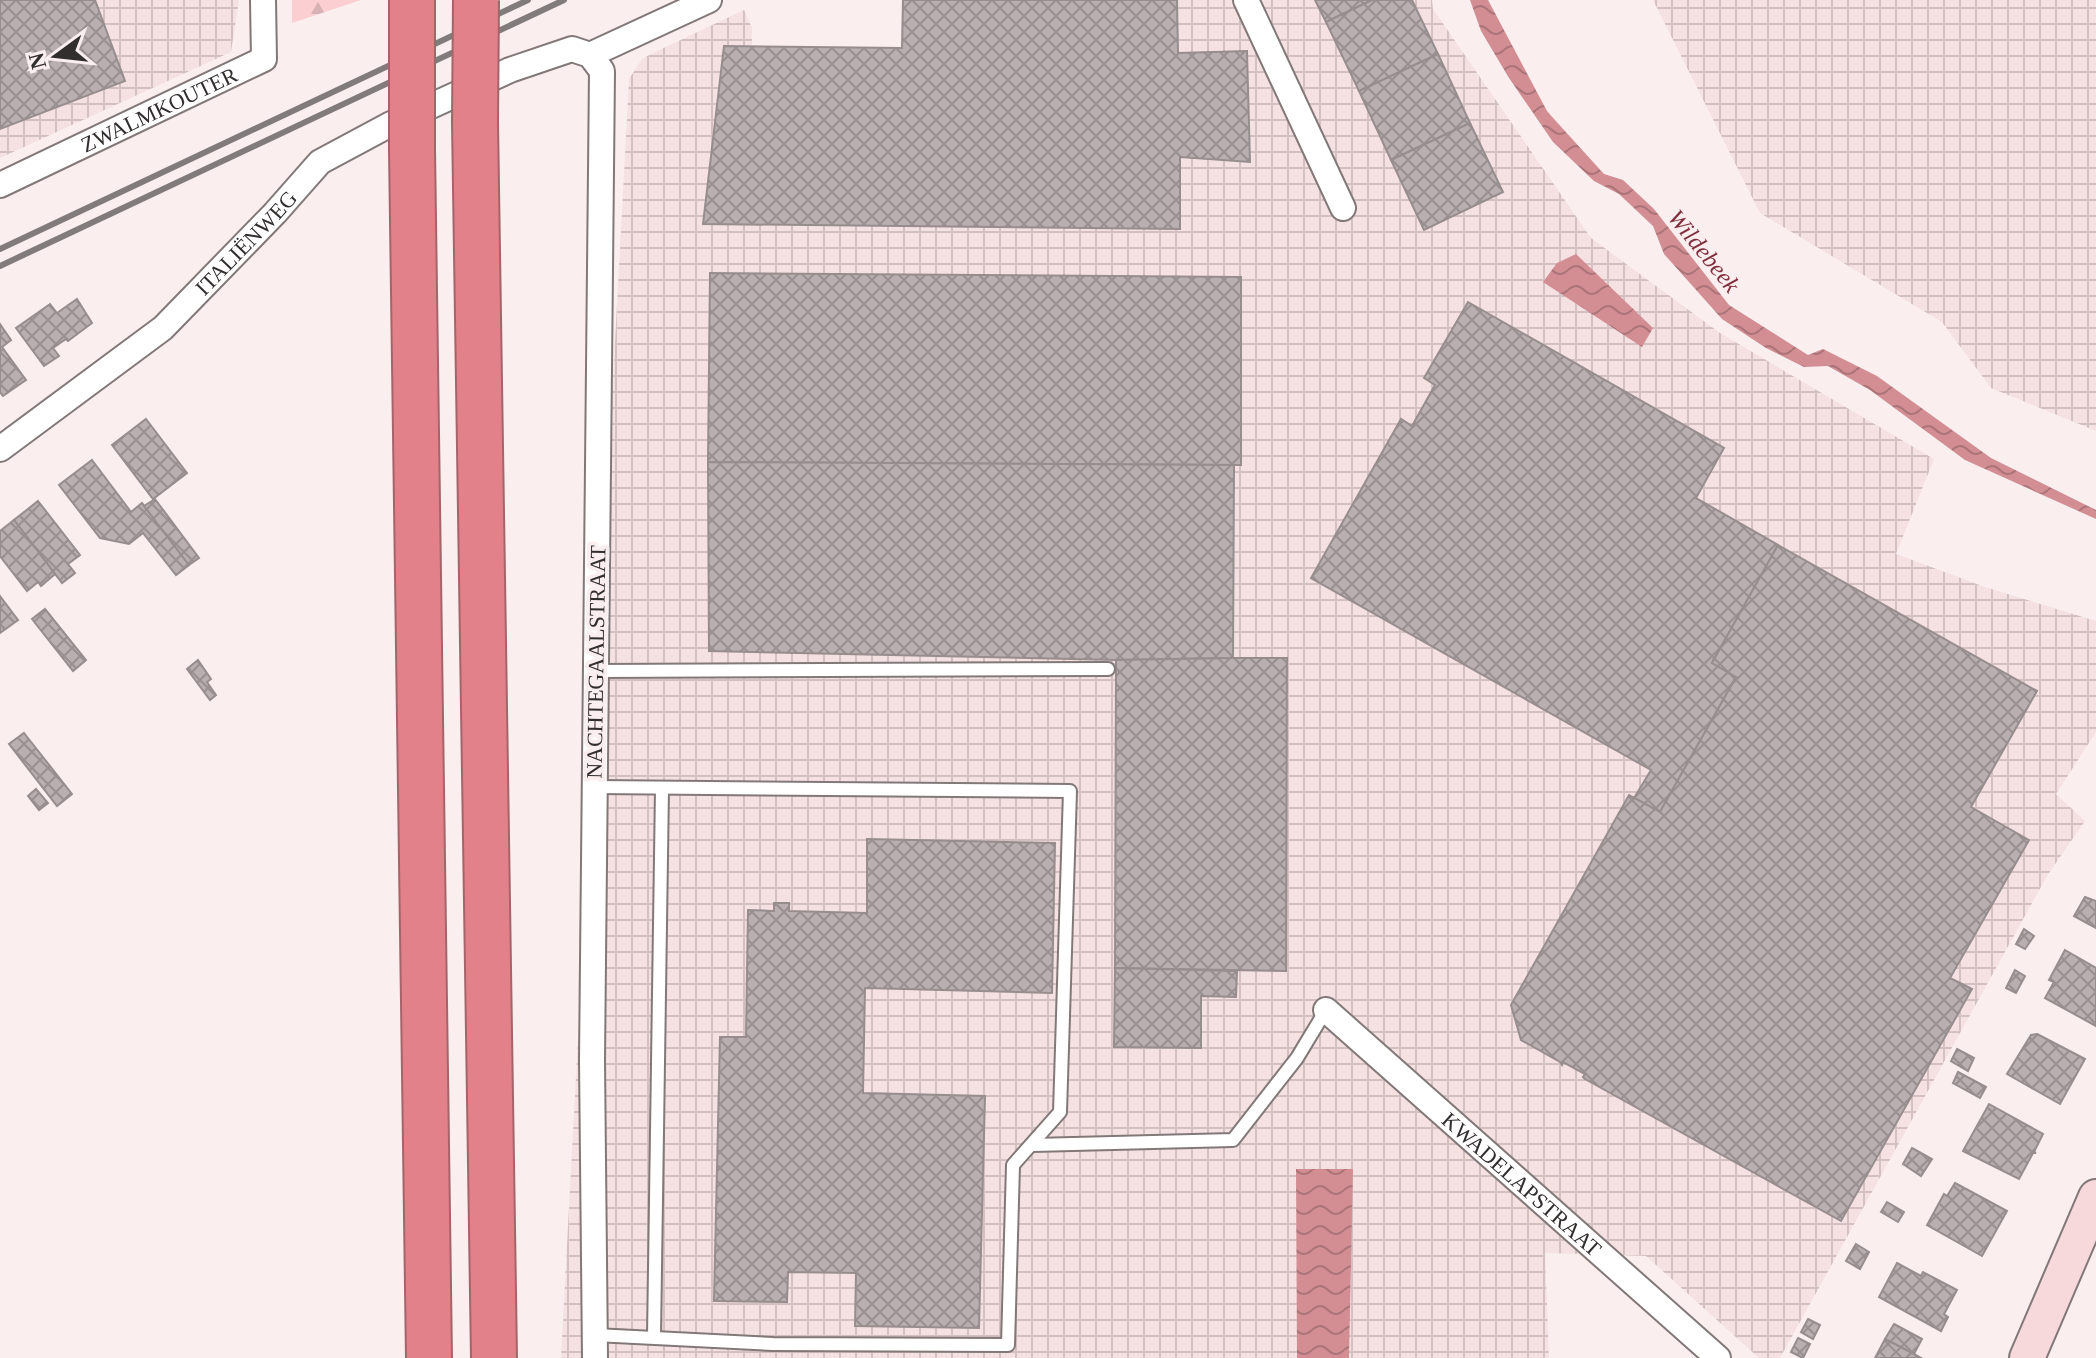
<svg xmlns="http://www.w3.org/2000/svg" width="2096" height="1358" font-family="Georgia,serif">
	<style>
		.industrial { fill: url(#industrial-grid) }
		.forest { fill: url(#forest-firs) }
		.water { fill: url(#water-waves) }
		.building { fill: url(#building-cross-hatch); stroke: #978d8d; stroke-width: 2 }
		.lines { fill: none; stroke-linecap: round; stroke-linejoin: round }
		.lane-casing { stroke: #827878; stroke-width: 16 }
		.street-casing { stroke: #827878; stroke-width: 28 }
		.secondary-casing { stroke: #827878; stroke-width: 38 }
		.highway-casing { stroke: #a5646a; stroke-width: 48 }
		.lane { stroke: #fff; stroke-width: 12 }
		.street { stroke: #fff; stroke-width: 24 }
		.secondary { stroke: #f7d9dc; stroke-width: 34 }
		.highway { stroke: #e3818b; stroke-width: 44 }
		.rail { stroke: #827b7b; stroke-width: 6 }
		.highway-bridge-casing { stroke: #a5646a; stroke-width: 48; stroke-linecap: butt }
		.highway-bridge { stroke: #e3818b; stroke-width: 44 }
		.labels { text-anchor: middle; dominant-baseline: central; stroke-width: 8; stroke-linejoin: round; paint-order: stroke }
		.street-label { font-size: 22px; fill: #322e2e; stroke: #faeeef }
		.water-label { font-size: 24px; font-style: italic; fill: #812f3c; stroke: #faeeef }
	</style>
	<defs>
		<pattern id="industrial-grid" width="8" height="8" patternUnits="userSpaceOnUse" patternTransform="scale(2)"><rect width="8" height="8" fill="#f6e1e2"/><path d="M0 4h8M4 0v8" fill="none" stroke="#d3c1c2"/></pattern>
		<pattern id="forest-firs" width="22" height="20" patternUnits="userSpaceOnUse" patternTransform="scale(2)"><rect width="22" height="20" fill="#fbced1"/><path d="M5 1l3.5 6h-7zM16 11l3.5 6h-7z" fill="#d8b1b4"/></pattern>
		<pattern id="water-waves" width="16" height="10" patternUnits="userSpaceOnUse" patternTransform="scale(2)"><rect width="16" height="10" fill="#d28e93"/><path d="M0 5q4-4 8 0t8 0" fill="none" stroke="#ab7478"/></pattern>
		<pattern id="building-cross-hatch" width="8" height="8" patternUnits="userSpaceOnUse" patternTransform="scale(2)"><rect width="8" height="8" fill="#baafb0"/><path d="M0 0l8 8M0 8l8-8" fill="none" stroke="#988f90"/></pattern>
	</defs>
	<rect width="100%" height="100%" fill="#faeeef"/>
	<g class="industrial">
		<path d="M0 0H239L231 52 0 158Z"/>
		<path d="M903 0H1432L1433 9 1591 238 1720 333 1934 459 1896 554 1985 587 2096 621V732L2056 794 2085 821 2047 876 1780 1358H1759L1646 1256 1545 1253 1549 1358H561L629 79 642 59 651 54 744 10 752 28V46L902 48Z"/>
		<path d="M1653 0H2096V431L1991 388 1942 322 1760 213Z"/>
	</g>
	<path class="forest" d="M292 0H361L292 23Z"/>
	<g class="water">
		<path d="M1470 0H1488L1547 111 1554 119 1604 174 1623 180 1654 209 1729 305 1808 355 1823 349 1877 376 1991 458 2096 510V519L1965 460 1870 390 1828 366 1804 367 1766 348 1722 319 1664 254 1653 226 1619 194 1594 181 1553 142 1509 78 1481 31Z"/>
		<path d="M1576 254 1653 328 1642 347 1543 282 1557 263Z"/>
		<path d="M1296 1169H1353L1349 1358H1297Z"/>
	</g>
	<g class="building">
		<path d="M0 0H95L125 81 0 129Z"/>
		<path d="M903 0H1177L1178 53 1247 51 1250 162 1180 157V229L703 224 724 46 902 48Z"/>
		<path d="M1315 0H1372L1326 22Z"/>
		<path d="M1372 0H1412L1438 54 1359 91 1326 22Z"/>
		<path d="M1438 54 1470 123 1391 160 1359 91Z"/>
		<path d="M1470 123 1503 192 1424 230 1391 160Z"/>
		<path d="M710 273 1241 277V465L708 462Z"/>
		<path d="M77 299 92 323 68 341 66 339 53 348 59 356 44 366 16 328 50 304 57 313Z"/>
		<path d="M1468 302 1724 448 1696 498 1778 545 1712 663 1736 677 1660 812 1634 798 1651 770 1311 578 1401 419 1412 426 1435 385 1424 378Z"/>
		<path d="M0 324 11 340 2 347 26 380 3 396 0 392Z"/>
		<path d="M146 419 187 473 153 499 112 445Z"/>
		<path d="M92 460 131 512 142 503 189 565 176 575 143 533 129 544 100 538 59 485Z"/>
		<path d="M708 462 1234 465 1233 658 1116 660 709 651Z"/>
		<path d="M155 499 199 558 189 565 144 506Z"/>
		<path d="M38 501 80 555 68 564 75 573 62 583 14 520Z"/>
		<path d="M14 520 55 574 41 586 38 582 27 591 0 556V531Z"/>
		<path d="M1778 545 2037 691 1971 807 2029 840 1950 978 1972 989 1841 1221 1585 1079 1583 1077 1585 1074 1563 1062 1562 1065 1560 1062 1521 1040 1511 1005 1629 795 1660 812 1736 677 1712 663Z"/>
		<path d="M0 596 18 620 0 633Z"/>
		<path d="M45 609 86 660 73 671 32 619Z"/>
		<path d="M1233 658H1287L1286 971 1115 968 1116 660Z"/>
		<path d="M198 660 211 679 207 682 216 695 210 700 187 669Z"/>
		<path d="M24 733 72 794 57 806 9 744Z"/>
		<path d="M36 789 48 803 39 810 28 796Z"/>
		<path d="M867 839 1055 843 1052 993 865 988 863 1093 985 1096 979 1328 855 1326 856 1273 788 1272 787 1302 714 1301 720 1037H746L748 910 774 911V903H789V911L867 913Z"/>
		<path d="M2085 897 2096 901V928L2074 916Z"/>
		<path d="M2024 929 2034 936 2025 949 2016 944Z"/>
		<path d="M2065 950 2096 968V1026L2045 998 2054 982 2049 980Z"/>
		<path d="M1115 968 1237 971 1236 997 1201 996V1048L1114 1047Z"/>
		<path d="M2015 970 2025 976 2016 993 2006 988Z"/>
		<path d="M2037 1034 2085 1059 2060 1104 2007 1074 2031 1035Z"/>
		<path d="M1957 1049 1974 1058 1968 1071 1951 1061Z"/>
		<path d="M1958 1072 1986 1087 1980 1098 1953 1083Z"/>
		<path d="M1989 1104 2043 1134 2034 1152 2036 1153H2033L2019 1179 1963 1151Z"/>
		<path d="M1912 1148 1932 1159 1921 1176 1903 1164Z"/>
		<path d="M1955 1183 2007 1211 1982 1256 1927 1225 1944 1194 1947 1196Z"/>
		<path d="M1887 1202 1904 1212 1898 1222 1881 1212Z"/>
		<path d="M1856 1244 1869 1252 1860 1269 1846 1261Z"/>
		<path d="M1897 1263 1921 1276 1923 1272 1957 1290 1944 1314 1948 1317 1941 1331 1879 1297Z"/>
		<path d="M1808 1319 1820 1325 1813 1339 1801 1332Z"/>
		<path d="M1894 1324 1922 1339 1914 1354 1885 1339Z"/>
		<path d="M1798 1338 1810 1344 1803 1358 1791 1352Z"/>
		<path d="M1885 1339 1914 1354 1921 1358H1875Z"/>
	</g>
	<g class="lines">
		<defs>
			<g id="lane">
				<path d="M596 671 1108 669"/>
				<path d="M595 787 1070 791 1060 1112 1013 1165 1008 1345 773 1344 595 1335"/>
				<path d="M1033 1145 1233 1140 1297 1058 1326 1010"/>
				<path d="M654 1337 662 788"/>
			</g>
			<g id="street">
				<path d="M1246 0 1343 208"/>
				<path d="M590 55 709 0"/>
				<path id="s1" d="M0 185 264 59 263 0"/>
				<path id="s2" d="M0 449 163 328 275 213 320 162 389 125 510 70 572 49 590 55 602 71 592 1060 595 1358"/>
				<path id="s3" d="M1326 1010 1718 1358"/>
			</g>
			<path id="secondary" d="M2027 1358 2096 1197"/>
			<g id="highway">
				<path d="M475 122 494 1358"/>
				<path d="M412 149 429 1358"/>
			</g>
		</defs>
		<use href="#lane" class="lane-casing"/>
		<use href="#street" class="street-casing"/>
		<use href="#secondary" class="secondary-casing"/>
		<use href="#highway" class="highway-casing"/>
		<use href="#lane" class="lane"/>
		<use href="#street" class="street"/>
		<use href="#secondary" class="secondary"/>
		<use href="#highway" class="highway"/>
		<g class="rail">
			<path d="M0 249 528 0"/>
			<path d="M0 266 564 0"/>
		</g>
		<defs>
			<g id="highway-bridge">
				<path d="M412 0V149"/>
				<path d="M475 122 476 0"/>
			</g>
		</defs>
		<use href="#highway-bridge" class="highway-bridge-casing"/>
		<use href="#highway-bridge" class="highway-bridge"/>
	</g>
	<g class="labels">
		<g class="street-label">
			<text stroke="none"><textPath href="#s1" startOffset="176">ZWALMKOUTER</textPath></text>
			<text stroke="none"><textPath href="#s2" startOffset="322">ITALIËNWEG</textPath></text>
			<text transform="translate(596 662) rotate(-89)">NACHTEGAALSTRAAT</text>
			<text stroke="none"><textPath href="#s3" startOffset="262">KWADELAPSTRAAT</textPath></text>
		</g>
		<g class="water-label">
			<text transform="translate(1704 251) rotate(51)">Wildebeek</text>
		</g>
	</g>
	<g transform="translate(56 56) rotate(255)" stroke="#faeeef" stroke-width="6" paint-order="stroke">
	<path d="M0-6L14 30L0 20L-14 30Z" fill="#322e2e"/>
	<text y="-12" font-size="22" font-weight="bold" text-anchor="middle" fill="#322e2e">N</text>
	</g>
</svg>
